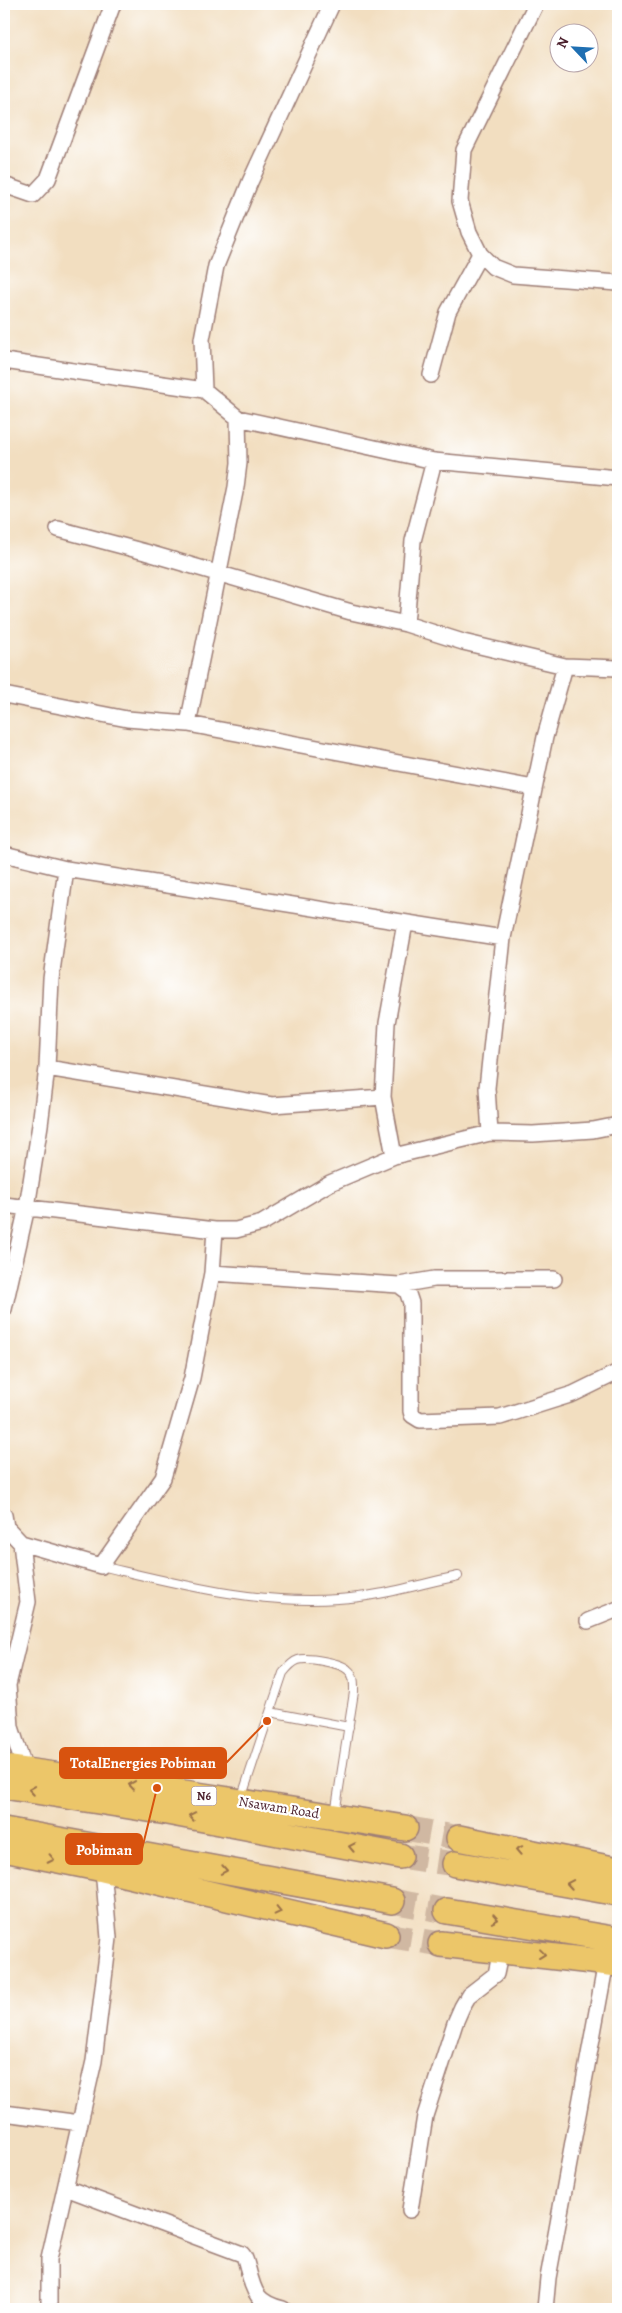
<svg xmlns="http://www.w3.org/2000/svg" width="622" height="2313" font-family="Alegreya,serif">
<rect width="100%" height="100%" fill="#fff"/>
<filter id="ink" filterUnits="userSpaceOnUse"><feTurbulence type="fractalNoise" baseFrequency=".02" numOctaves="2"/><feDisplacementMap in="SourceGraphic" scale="10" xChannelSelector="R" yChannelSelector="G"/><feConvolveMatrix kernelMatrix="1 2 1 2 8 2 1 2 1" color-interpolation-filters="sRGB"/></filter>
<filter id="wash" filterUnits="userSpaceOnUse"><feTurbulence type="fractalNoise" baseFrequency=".0096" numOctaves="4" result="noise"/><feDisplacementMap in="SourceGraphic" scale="20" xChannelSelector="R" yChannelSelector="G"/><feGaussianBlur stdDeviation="1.12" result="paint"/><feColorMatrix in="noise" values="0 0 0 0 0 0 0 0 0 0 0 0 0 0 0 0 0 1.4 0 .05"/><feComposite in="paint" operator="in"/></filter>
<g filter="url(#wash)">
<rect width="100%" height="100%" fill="#f2dec0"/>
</g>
<g filter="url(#ink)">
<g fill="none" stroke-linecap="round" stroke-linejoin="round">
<path stroke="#d0b8a2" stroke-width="25" stroke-dasharray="25 12" stroke-linecap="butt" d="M405,1828L459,1838
M400,1856L455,1864
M392,1901L447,1911
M386,1935L441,1944"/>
<g stroke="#9e7e76" stroke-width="10">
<path id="service" d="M101,1566C179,1584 257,1605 338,1599C379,1597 419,1584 458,1576
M270,1712L349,1727
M241,1799L283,1673C287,1668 292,1662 298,1660C307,1657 342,1663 348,1670C355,1675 354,1685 354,1692L335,1814"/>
</g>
<g stroke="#9e7e76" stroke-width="18">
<path id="minor" d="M536,4L464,150L460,201L469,232L480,254L493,267L513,275L618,283
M4,185L33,195L48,179L113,4
M4,361L204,390L238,418L434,461L618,478
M431,375L448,312L480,254
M204,390L202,339L216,266L250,182L332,4
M238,418L239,463L236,487L188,724L534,788
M58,529L145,552L351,612L406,624L463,642L565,666L618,668
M406,624L413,541L434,461
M4,695L127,719L188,724
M4,854L66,869L503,938
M47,1068L272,1105L383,1097
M490,1133L487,1088L503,938L545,737L565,666
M394,1156L383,1097L387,1023L405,923
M4,1205L215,1230H236L262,1223L330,1183L394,1156L490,1133L533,1134L593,1130L618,1125
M212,1273L399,1285L407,1291L411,1303V1411L412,1415L420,1420L500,1417L573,1394L618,1372
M399,1285L434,1279H554
M4,1309L27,1207L40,1125L47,1068L51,979L66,869
M4,1515L6,1527L21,1543L101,1566L163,1478L192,1378L212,1273L215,1230
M21,1543L28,1602L8,1685L11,1727L25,1770
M588,1621L618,1609
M4,2113L80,2123
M66,2188L242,2254C246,2258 246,2263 248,2269C254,2293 257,2303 283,2309
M410,2210L425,2116L455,2023L462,2007L469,1995L496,1974L501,1950
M49,2309V2259L94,2061L109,1938L103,1869
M545,2309L548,2278L606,1962"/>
</g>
<g stroke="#9e7e76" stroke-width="28">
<path id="trunk" d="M4,1768L191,1794L405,1828
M4,1786L167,1812L400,1856
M4,1830L392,1901
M459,1838L618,1870
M4,1849L103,1869L386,1935
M455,1864L618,1893
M447,1911L618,1940
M441,1944L618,1964"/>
</g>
<use href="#service" stroke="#fff" stroke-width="8"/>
<use href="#minor" stroke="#fff" stroke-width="15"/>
<use href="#trunk" stroke="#ecc669" stroke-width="25"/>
</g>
<defs><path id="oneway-chevron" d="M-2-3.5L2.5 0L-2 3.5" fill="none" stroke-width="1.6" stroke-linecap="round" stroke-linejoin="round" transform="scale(1.25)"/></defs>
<g stroke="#9b724a">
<use href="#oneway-chevron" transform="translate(132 1785) rotate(-172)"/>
<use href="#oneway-chevron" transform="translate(32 1790) rotate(-171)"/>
<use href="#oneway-chevron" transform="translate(192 1816) rotate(-169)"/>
<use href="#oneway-chevron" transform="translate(352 1847) rotate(-169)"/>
<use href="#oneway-chevron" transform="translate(519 1850) rotate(-169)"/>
<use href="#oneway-chevron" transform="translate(51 1859) rotate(12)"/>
<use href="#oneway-chevron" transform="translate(224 1870) rotate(10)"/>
<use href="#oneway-chevron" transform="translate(570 1884) rotate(-170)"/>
<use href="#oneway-chevron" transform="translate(278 1911) rotate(13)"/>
<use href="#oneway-chevron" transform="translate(495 1919) rotate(10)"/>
<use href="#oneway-chevron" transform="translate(542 1954) rotate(7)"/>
</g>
</g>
<g text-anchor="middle" stroke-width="4.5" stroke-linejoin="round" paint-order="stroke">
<rect fill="#fff" stroke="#80626b" stroke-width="1" x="191.5" y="1786.5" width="25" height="19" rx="4"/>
<g font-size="12" font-weight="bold" fill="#4a1f2b">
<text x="204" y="1800">N6</text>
</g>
<g font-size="14" fill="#4a1f2b" stroke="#fff">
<text transform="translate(279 1807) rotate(9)" y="5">Nsawam Road</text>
</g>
</g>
<path fill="none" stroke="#d8530f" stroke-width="2" d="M267 1721L226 1763M157 1788L142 1849"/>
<g fill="#d8530f" stroke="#fff" stroke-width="2">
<circle cx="267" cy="1721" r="5"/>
<circle cx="157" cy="1788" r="5"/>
</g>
<g fill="#d8530f" stroke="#d8530f" stroke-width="2">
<rect x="60" y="1748" width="166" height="30" rx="5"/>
<rect x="66" y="1834" width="76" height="30" rx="5"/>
</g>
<g font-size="15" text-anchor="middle" font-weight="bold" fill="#fff">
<text x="143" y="1768">TotalEnergies Pobiman</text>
<text x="104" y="1855">Pobiman</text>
</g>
<rect width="622" height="2313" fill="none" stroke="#fff" stroke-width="20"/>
<g transform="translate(574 48) rotate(295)"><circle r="24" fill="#ffffff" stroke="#b7a5aa"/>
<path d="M0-4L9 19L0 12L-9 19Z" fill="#1f6fb2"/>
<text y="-8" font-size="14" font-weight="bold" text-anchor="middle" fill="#4a1f2b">N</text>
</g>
</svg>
